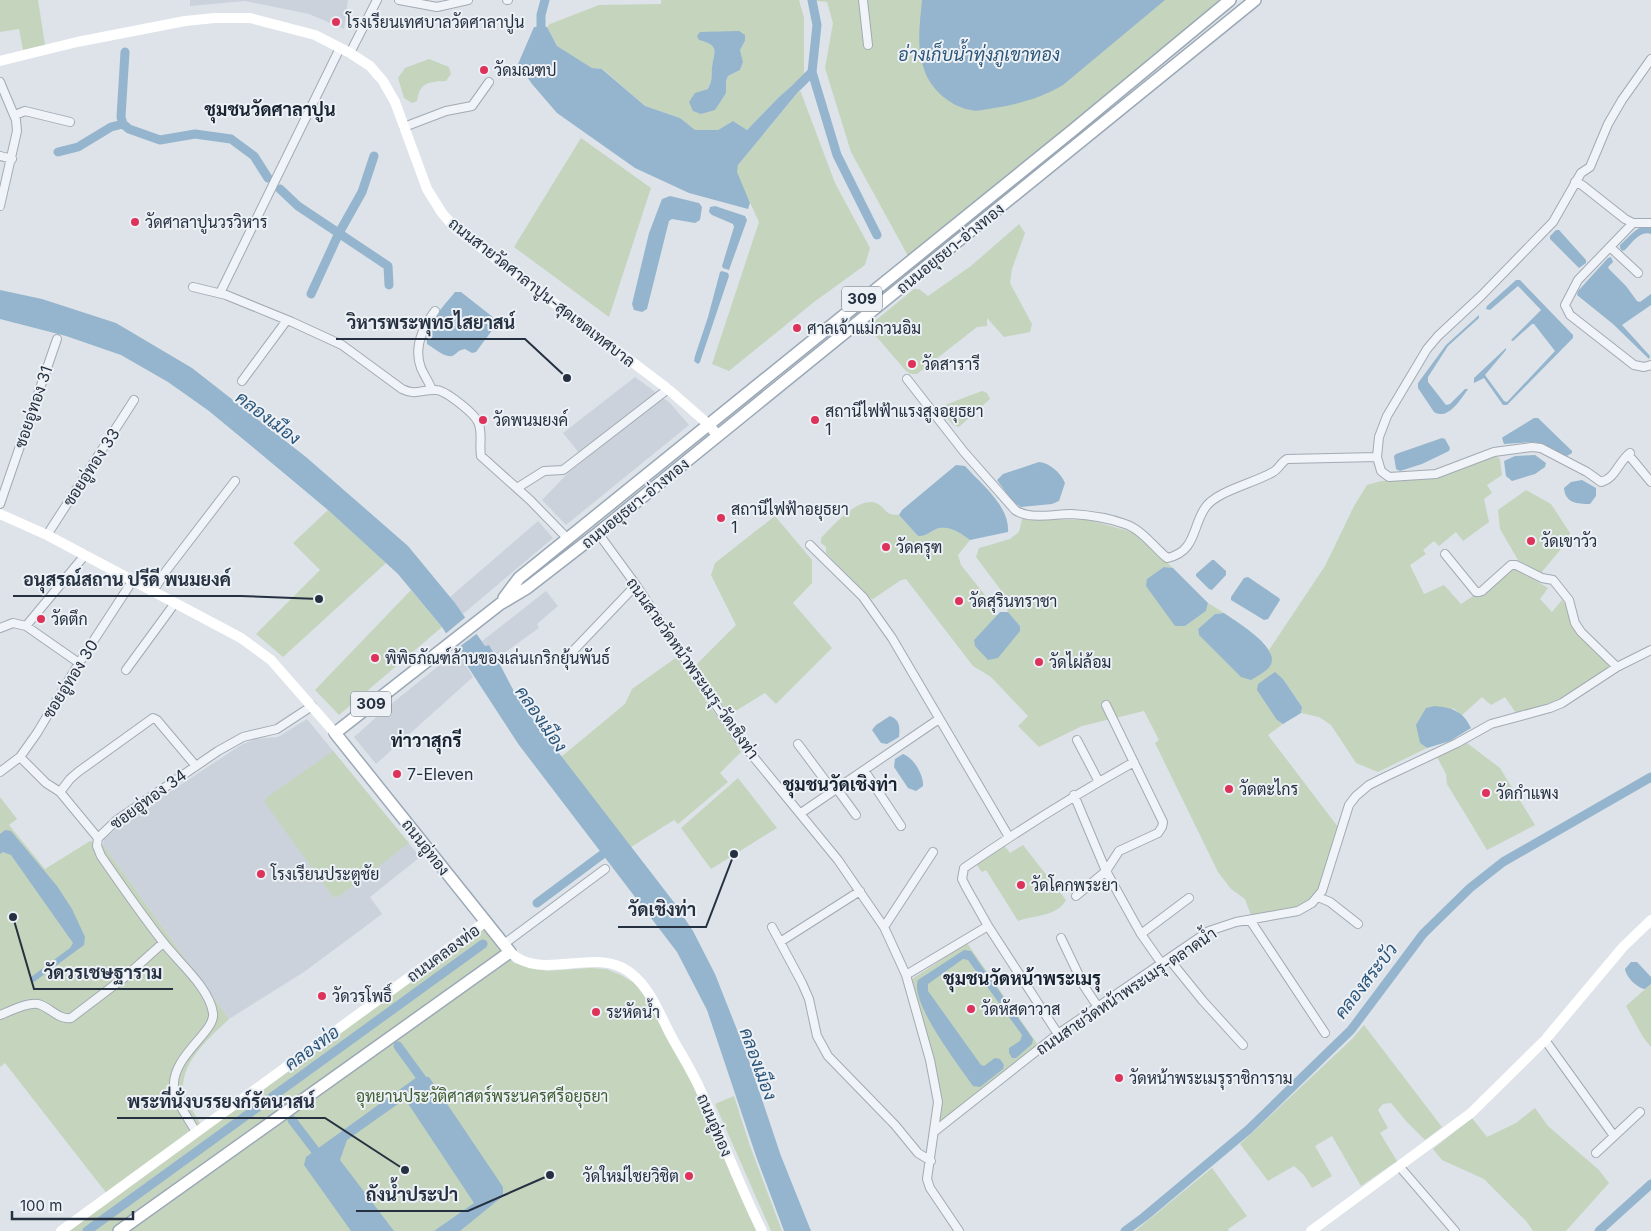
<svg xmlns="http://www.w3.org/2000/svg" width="1651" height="1231" font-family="Inter,Sarabun,sans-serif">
<rect width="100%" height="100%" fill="#dde3e9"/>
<path fill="#cbd2db" d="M190,0H348L344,29L309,14L245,1L190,6Z
M635,377L658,394L580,454L563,433Z
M663,398L670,403L689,425L566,525L542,500L568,473Z
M538,521L553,538L463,614L450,597Z
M546,591L558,606L537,624L539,628L497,658L489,645L485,646L482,641Z
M457,651L473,677L376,764L354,737L390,705Z
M307,719L420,857L370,897L382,914L304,972L229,1019L103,845L104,839L130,818L241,745L255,739L278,737Z"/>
<path fill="#c5d4bd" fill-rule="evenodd" d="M0,0H38L45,45L23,50L19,29L0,32Z
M661,0H799L804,18V75L779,97L747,130L733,121L718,130H694L680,118L645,106L603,69L592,68L557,46L547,27L550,24L599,5L661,4ZM745,35V41L740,50L743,62L740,70L728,76L726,81V93H696L708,89C713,78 711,79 712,69C713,53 722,46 699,40Z
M809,0H1223L908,256L851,152L825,68L833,23L827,2Z
M429,59L449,67L451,74L446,81C428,82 420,82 417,101L412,103L404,98L398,78L405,68Z
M800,90L835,183L870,248L865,265L814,302L729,371L712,364L759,222L736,172L738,165Z
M581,138L651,188L609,317L514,247Z
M1019,224L1025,233L1012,269L1010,283L1032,324L1030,332L1004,337L987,318V326L977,327L917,374H911L906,371L869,328L870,325L914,289H919L928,296L971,266Z
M982,391L987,393L990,399L959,427L953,425L941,410L945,405Z
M1490,455H1494L1500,459L1502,475L1487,485L1492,493L1484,499L1489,522L1463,541L1456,532L1439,546L1434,541L1423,550L1426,554L1410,565L1424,594L1444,585L1461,604L1473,596L1483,595L1510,570L1516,569L1548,588L1540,599L1552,612L1562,600C1574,613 1566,616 1572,626C1580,640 1600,657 1612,667L1560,700L1516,713L1505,697L1491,705L1482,697L1462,715L1453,708L1420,743L1427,748L1378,772L1356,763L1331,725L1319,717L1301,713L1302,707L1283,679L1277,720L1283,724L1268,735L1338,827L1318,892C1301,911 1275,911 1251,915L1245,899L1231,889L1218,872L1155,743L1159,740L1144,711L1082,726L1039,747L1018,726L1028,716L991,677L973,666L906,579L901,580L873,599L869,598L826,553V547L821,543V538C832,527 858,496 876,503C887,508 883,515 899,515L918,536C927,537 932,529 940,528C951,526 962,534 970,540L958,555L961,565L988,599L997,616L974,640L1020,626L1008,612L1003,593L976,557L979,548L1010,539L1019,532L1022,519L1089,520L1132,532L1173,568L1164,567L1175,626H1185L1206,611L1208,603L1224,613L1215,614L1198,629L1199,635L1272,662L1269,650L1325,566L1354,506L1367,485L1381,481L1441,477Z
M1526,490L1551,504L1570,533L1566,543L1541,573L1518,560L1500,529L1498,510Z
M328,510L386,563L283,657L256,634L320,570L293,543Z
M775,516L812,560V583L793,603L832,648L776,704L765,693L729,715L696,665L736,625L711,575L715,563Z
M411,590L442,627L339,715L315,690Z
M677,657L741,752L720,773L728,782L678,824L674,820L631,847L561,757L625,704L632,689Z
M1467,743L1500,768L1535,825L1487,850L1447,784L1446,774L1437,757Z
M333,751L409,843L338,897H333L265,803L266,798Z
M738,778L777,828L711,869L681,828Z
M0,797L17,819L9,825L45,869L90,841L103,845L229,1019C210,1037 182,1061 183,1089C183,1096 200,1123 204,1130L483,929L514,963L547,971L590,968L606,969L621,975L634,983L646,998L696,1089L758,1231H68L111,1199L5,1063L0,1067Z
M1004,845L1010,853L1023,845L1066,900C1057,917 1033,915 1018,921L986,870L982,872L976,864Z
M967,943L1038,1045L940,1124L941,1092L912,979Z
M1651,984V1047L1643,1037L1626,1006Z
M1364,1025L1442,1127L1425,1140L1407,1122L1391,1103L1383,1104L1378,1110L1388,1128L1380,1133L1397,1161L1361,1186L1332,1136L1315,1146L1332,1176L1312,1188L1304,1175L1294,1166L1268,1181L1240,1144L1352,1039Z
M734,1096L750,1146L782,1231H771L715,1104Z
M1535,1108L1548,1126L1599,1170L1609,1183L1566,1231H1533L1526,1221L1484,1179L1442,1160L1433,1149L1472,1118L1487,1137L1516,1123Z
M1212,1168L1247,1216L1228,1229L1229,1231H1135Z"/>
<path fill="#94b5cd" d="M922,0H1165L1063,85C1041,98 1019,104 994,108C987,109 978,112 971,110C951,107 930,89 924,69C916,47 920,23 922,0Z
M534,27H547L557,46L592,68L602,69L645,106L680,118L695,130H718L733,121L747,130L779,97L804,75L808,80L738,165L737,172L750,203L748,209L689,193L635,168L557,113L532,84L518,64Z
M739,31L745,35V41L740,50L743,62L740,70L728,76L726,81V93L715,110L701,114L693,111L689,102L695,93L708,89C713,78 711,79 712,68C713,53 722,46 699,40L697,36L700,32Z
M670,196L699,203L702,207L700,220L695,223L672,219L669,221L647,309L642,312L634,310L632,304L649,233L662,199Z
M715,206L745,216L747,220L729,270L723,268L722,266L734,227L733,224L712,215L709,212L710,207Z
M1647,225L1651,226V234C1640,230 1632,243 1625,250L1622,251L1620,248V245C1629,237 1635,228 1647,225Z
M1556,230H1559L1586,260V263L1579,268L1550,239V236Z
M1611,257L1613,262L1608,267L1609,269L1626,286L1637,301L1640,302L1651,294V305L1622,325L1650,356L1649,359L1613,324L1577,295L1578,291L1608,258Z
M722,271L728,273L729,276L700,362L698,364L694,361L695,356L708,317L720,272Z
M1516,280H1520L1573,335V338L1507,405H1503L1484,378L1474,383V378L1506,348V350L1485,375L1504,401L1507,402L1555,351L1534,324H1532L1513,341L1511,340L1541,310L1518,286L1490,310L1486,309L1487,306Z
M0,290L42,299L116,323L192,368L306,457L408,546L455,603L485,646L489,645C502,666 511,689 525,709L673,901L693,931L715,974L747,1055L781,1156L811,1231H784L756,1156L707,1010L677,952L519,745L442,627L398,574L328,510L255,449L209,411L168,382L121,355L66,336L0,319Z
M455,292H461L494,318L496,325L476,352L472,353L465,349C459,350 458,352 454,355C447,360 434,348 427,344C425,324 443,307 455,292Z
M1479,315V318L1448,346L1428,377V382L1446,405L1450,404L1465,389H1468C1461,399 1448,421 1434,412L1418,388V383L1446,345Z
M1534,418H1538L1572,451V453L1565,457L1543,444L1533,442L1504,444L1502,438L1503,437Z
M1442,438L1445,439L1450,448L1449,451L1422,464L1400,471L1396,469L1394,456L1396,454Z
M1535,455L1546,463L1545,467L1535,474L1512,481L1506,476L1504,461L1515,456Z
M1039,462C1050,463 1061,473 1065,483L1059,501L1052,504L1021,507L1013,502L997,480L1003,474Z
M956,465L965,466C981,484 1010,506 1008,532L970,540C962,534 951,526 940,528C932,529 927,537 918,536L899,515L902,510Z
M1582,480L1596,488V496L1590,504C1577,504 1565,503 1564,488L1571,482Z
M1212,560H1214L1226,571V575L1212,590L1209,589L1196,576V574Z
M1164,567L1173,568L1208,603L1206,611L1185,626H1175L1146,586L1147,579Z
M1248,577L1279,598L1280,600L1268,619L1264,620L1231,600V597L1244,578Z
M1000,612H1008L1020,626V631L998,658L988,660L975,646L974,640Z
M1224,613C1235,621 1282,648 1270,666C1266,672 1257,676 1251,680L1241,677L1199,635L1198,629L1215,614Z
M1275,672L1283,679L1302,707L1301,713L1283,724L1277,720L1257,690L1258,684Z
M1435,706C1453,708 1463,711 1471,728L1450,741L1427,748L1420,743L1416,725L1426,708Z
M890,716C900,720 900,727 899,737L887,744L881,743L872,730L876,725Z
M903,754C913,757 924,775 923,786L916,791L908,788L894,767L895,759Z
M5,830L11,831L57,886L72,909L85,937L84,945L34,982L30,981L31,977L70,948L73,943L11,855L3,852L0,854V834Z
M964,950L971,951L1033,1039L1032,1044L1016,1058H1012L1009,1053V1048L1020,1041L1022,1035L968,960L963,959L928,984V991L981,1065L984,1066L995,1058L1000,1059L1004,1065L1003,1069L980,1087L973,1086C960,1067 909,1002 918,980Z
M1631,962H1637L1651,977V984L1645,989C1637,988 1626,977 1625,969Z
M417,1077H429L503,1187V1196L460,1231H434L474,1203L405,1099L347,1140L340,1160L394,1231H351L304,1165L306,1157Z"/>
<path fill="#dde3e9" d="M467,616L479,632L454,651L444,635Z"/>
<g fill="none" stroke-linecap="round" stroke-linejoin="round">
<path stroke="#94b5cd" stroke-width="9" d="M812,0L817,25L812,72L837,155L877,235
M541,39V15L545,0
M125,52L121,117L123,124L129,129L160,140L195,134L231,139L254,156L268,178
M798,86L812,72
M58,152L78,147L111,127L123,124
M280,189L298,206L388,266L389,285
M311,294L339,233L362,192L374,156
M537,903L611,848
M398,1046L425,1083
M292,1120L321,1158
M87,1231L483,944
M1125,1231L1144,1217L1248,1130L1351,1030L1423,934L1470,888L1503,862L1651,777
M1599,1231L1651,1184"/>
<g stroke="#a2aab3" stroke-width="10">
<path id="street" d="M399,0L437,7L468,0
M507,0H508
M863,0L868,45
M350,53L377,0
M0,82L16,120L17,131L0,206
M15,115L25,111L70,122
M404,127L446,111L472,106L489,82
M0,156L12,159
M1575,182L1582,185L1625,219L1633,223H1651
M1633,223L1578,280L1565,305L1570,315L1634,365L1644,367L1651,365
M1610,247L1638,273
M193,287L226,295L292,322L342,345L402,389C416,396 422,389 436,390C445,390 474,413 478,422C483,432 479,445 481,456L530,500L568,539
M220,293L340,48
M907,379L964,452L1015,510C1030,520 1053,514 1071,514C1088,515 1109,518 1125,524C1141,529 1154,547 1167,558C1196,552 1192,527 1205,508C1216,491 1255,483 1273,472C1279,469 1281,462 1287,459L1377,457L1379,437L1387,416L1427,349L1438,336L1481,296L1553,222L1581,173L1590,167L1608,124L1622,100L1651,59
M242,381L287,320
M432,390C429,382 424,375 421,368C413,347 423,327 435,311
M1377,457L1381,471L1389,477L1436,474L1494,452L1532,447L1541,448L1587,472L1601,482C1615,479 1619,461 1630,453
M1632,459L1651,482
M517,488L544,471L563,470L567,467L668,389
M0,504L57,339
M598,533L636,585L738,738L838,860L884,927L906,975L930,1060L938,1102L927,1179L930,1188L959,1231
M47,535L134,400
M810,545L863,597L892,638L1009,837
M1445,554L1476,592H1479L1482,591L1511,565H1516L1542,578L1553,580L1569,600L1575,623L1581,632L1617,667
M153,591L166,571L235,481
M26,626L79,663
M0,628L13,623L26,626L85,555
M573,651L636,585
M126,670L175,603
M1077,740L1099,782
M798,744L833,791
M20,757L46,783L60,792L98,838
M864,770L901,826
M0,772L20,757L37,733L79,663L133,580
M837,789L856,815
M60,792L70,779L78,772L153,718L157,720L195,765
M1074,795L1106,871L1141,934L1162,964
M801,813L939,719
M1076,896L1106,871L1119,851L1158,833L1162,827L1163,822L1106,705
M1318,897L1330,902L1358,924
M1250,920L1325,1033
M772,927L802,983L809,999L817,1036L828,1056L895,1125L918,1153L931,1161
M884,927L933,852
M1141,934L1189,898
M1061,938L1084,986L1098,1007
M780,942L860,891
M504,944L605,869
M1169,959L1203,1001L1243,1045
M906,975L988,926
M0,1015C11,1011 27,1002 38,1004C50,1007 58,1020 71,1018L125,977L163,943
M1058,1034L988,926L966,887L962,879L964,868C1019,830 1075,795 1134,762
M1545,1040L1614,1136
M935,1131L1058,1034L1209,931L1236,922L1298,911L1312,903L1322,891L1349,805L1356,796L1369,785L1385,777L1457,743L1491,724L1550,708L1562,703L1617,667L1651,650
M196,1132C189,1119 176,1103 174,1088C171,1056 216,1032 213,1013C209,987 178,962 163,942C141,914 121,885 101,856L97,846L98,838L117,820L218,751L243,737L277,729L312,706
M1596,1153L1640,1112
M1399,1166L1455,1231"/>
</g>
<g stroke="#9ba8b6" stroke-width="14">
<path id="primary" d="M504,598L519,578L1073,130L1230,0
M119,1231L510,952L335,733L500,604L527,588L598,533L1255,0"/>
</g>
<use href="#street" stroke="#f0f3f7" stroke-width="8"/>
<path stroke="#fff" stroke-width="10" d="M0,61L77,42L185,21L215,18H250L315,35L350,53L370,66L383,81L395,102L427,189L442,213L455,228L668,389L708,424L718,436
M0,514L47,535L241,638L271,660L335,733
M510,952C539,981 588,950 623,968C647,981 658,1010 669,1032C679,1051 691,1069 700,1089C721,1136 739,1185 762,1231
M61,1231L485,922
M1311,1231L1471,1113L1545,1040L1623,947L1651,920"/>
<use href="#primary" stroke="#fff" stroke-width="11"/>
</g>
<g fill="#dd335b" stroke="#edf1f6" stroke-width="2">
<circle cx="336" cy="22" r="5"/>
<circle cx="484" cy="70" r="5"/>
<circle cx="135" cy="222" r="5"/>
<circle cx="797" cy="328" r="5"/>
<circle cx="912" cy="364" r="5"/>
<circle cx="483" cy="420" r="5"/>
<circle cx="815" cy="420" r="5"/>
<circle cx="721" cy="518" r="5"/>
<circle cx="1531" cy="541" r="5"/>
<circle cx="886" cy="547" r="5"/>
<circle cx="959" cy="601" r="5"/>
<circle cx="41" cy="619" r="5"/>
<circle cx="375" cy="658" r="5"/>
<circle cx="1039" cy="662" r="5"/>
<circle cx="397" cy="774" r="5"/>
<circle cx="1229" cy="789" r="5"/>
<circle cx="1486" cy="793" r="5"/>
<circle cx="261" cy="874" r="5"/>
<circle cx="1021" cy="885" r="5"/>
<circle cx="322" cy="996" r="5"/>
<circle cx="971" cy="1009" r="5"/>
<circle cx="596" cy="1012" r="5"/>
<circle cx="1119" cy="1078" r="5"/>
<circle cx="689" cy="1176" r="5"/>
</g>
<g text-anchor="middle" stroke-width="4" stroke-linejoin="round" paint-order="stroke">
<g fill="#edf1f6" stroke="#616b77" stroke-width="1">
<rect x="842" y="286.5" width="40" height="25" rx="4"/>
<rect x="351" y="691.5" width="40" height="25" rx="4"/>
</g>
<g font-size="15" font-weight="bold" fill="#253141">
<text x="862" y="304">309</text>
<text x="371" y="709">309</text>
</g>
<g font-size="16" fill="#253141" stroke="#edf1f6" text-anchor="start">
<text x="346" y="28">โรงเรียนเทศบาลวัดศาลาปูน</text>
<text x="494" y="76">วัดมณฑป</text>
<text x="145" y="228">วัดศาลาปูนวรวิหาร</text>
<text x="807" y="334">ศาลเจ้าแม่กวนอิม</text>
<text x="922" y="370">วัดสารารี</text>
<text x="825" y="417">สถานีไฟฟ้าแรงสูงอยุธยา<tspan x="825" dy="18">1</tspan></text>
<text x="493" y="426">วัดพนมยงค์</text>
<text x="731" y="515">สถานีไฟฟ้าอยุธยา<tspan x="731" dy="18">1</tspan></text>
<text x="1541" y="547">วัดเขาวัว</text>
<text x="896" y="553">วัดครุฑ</text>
<text x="969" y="607">วัดสุรินทราชา</text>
<text x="51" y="625">วัดตึก</text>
<text x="385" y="664">พิพิธภัณฑ์ล้านของเล่นเกริกยุ้นพันธ์</text>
<text x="1049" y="668">วัดไผ่ล้อม</text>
<text x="407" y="780">7-Eleven</text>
<text x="1239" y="795">วัดตะไกร</text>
<text x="1496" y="799">วัดกำแพง</text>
<text x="271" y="880">โรงเรียนประตูชัย</text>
<text x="1031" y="891">วัดโคกพระยา</text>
<text x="332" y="1002">วัดวรโพธิ์</text>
<text x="981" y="1015">วัดหัสดาวาส</text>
<text x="606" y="1018">ระหัดน้ำ</text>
<text x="1129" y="1084">วัดหน้าพระเมรุราชิการาม</text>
<text x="679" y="1182" text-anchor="end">วัดใหม่ไชยวิชิต</text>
</g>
<g font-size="16" fill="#253141" stroke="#edf1f6">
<text transform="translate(950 248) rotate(-39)" y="6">ถนนอยุธยา-อ่างทอง</text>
<text transform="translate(542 292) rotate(38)" y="6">ถนนสายวัดศาลาปูน-สุดเขตเทศบาล</text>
<text transform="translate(33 407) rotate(-71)" y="6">ซอยอู่ทอง 31</text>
<text transform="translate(91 467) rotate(-57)" y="6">ซอยอู่ทอง 33</text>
<text transform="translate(635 503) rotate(-39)" y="6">ถนนอยุธยา-อ่างทอง</text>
<text transform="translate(693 668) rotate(55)" y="6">ถนนสายวัดหน้าพระเมรุ-วัดเชิงท่า</text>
<text transform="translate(70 679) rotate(-58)" y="6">ซอยอู่ทอง 30</text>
<text transform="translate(148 799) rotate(-36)" y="6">ซอยอู่ทอง 34</text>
<text transform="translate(426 847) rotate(52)" y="6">ถนนอู่ทอง</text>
<text transform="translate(443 953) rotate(-36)" y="6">ถนนคลองท่อ</text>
<text transform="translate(1126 991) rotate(-34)" y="6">ถนนสายวัดหน้าพระเมรุ-ตลาดน้ำ</text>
<text transform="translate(715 1125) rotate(67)" y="6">ถนนอู่ทอง</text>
</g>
<g font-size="16" fill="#3d5e30" stroke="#edf1f6">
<text x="482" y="1102">อุทยานประวัติศาสตร์พระนครศรีอยุธยา</text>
</g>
<g font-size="18" font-style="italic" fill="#2a5579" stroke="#edf1f6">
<text x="979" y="61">อ่างเก็บน้ำทุ่งภูเขาทอง</text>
<text transform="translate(268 418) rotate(37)" y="6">คลองเมือง</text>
<text transform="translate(541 719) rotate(55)" y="6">คลองเมือง</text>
<text transform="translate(1366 981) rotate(-52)" y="6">คลองสระบัว</text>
<text transform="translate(312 1048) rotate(-36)" y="6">คลองท่อ</text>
<text transform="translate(758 1064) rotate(70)" y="6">คลองเมือง</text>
</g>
<g font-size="18" font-weight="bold" fill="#172231" stroke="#edf1f6">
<text x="270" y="116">ชุมชนวัดศาลาปูน</text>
<text x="426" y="747">ท่าวาสุกรี</text>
<text x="840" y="791">ชุมชนวัดเชิงท่า</text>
<text x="1022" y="985">ชุมชนวัดหน้าพระเมรุ</text>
</g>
</g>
<path fill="none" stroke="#253141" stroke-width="2" d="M567 378L525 339H336M319 599L241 596H13M734 854L706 927H618M13 917L34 989H173M405 1170L325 1118H117M550 1175L468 1211H356"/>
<g fill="#253141" stroke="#edf1f6" stroke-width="2">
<circle cx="567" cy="378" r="5"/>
<circle cx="319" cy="599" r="5"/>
<circle cx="734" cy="854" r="5"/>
<circle cx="13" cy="917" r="5"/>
<circle cx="405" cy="1170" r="5"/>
<circle cx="550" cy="1175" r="5"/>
</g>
<g font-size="18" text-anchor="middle" font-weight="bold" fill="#253141" stroke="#edf1f6" stroke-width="4" stroke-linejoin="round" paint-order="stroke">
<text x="431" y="329">วิหารพระพุทธไสยาสน์</text>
<text x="127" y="586">อนุสรณ์สถาน ปรีดี พนมยงค์</text>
<text x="662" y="916">วัดเชิงท่า</text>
<text x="103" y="979">วัดวรเชษฐาราม</text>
<text x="221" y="1108">พระที่นั่งบรรยงก์รัตนาสน์</text>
<text x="412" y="1201">ถังน้ำประปา</text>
</g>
<path d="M12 1211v8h121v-8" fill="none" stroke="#253141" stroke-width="2.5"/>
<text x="20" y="1211" font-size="15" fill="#253141" stroke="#edf1f6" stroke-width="4" paint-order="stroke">100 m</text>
</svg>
